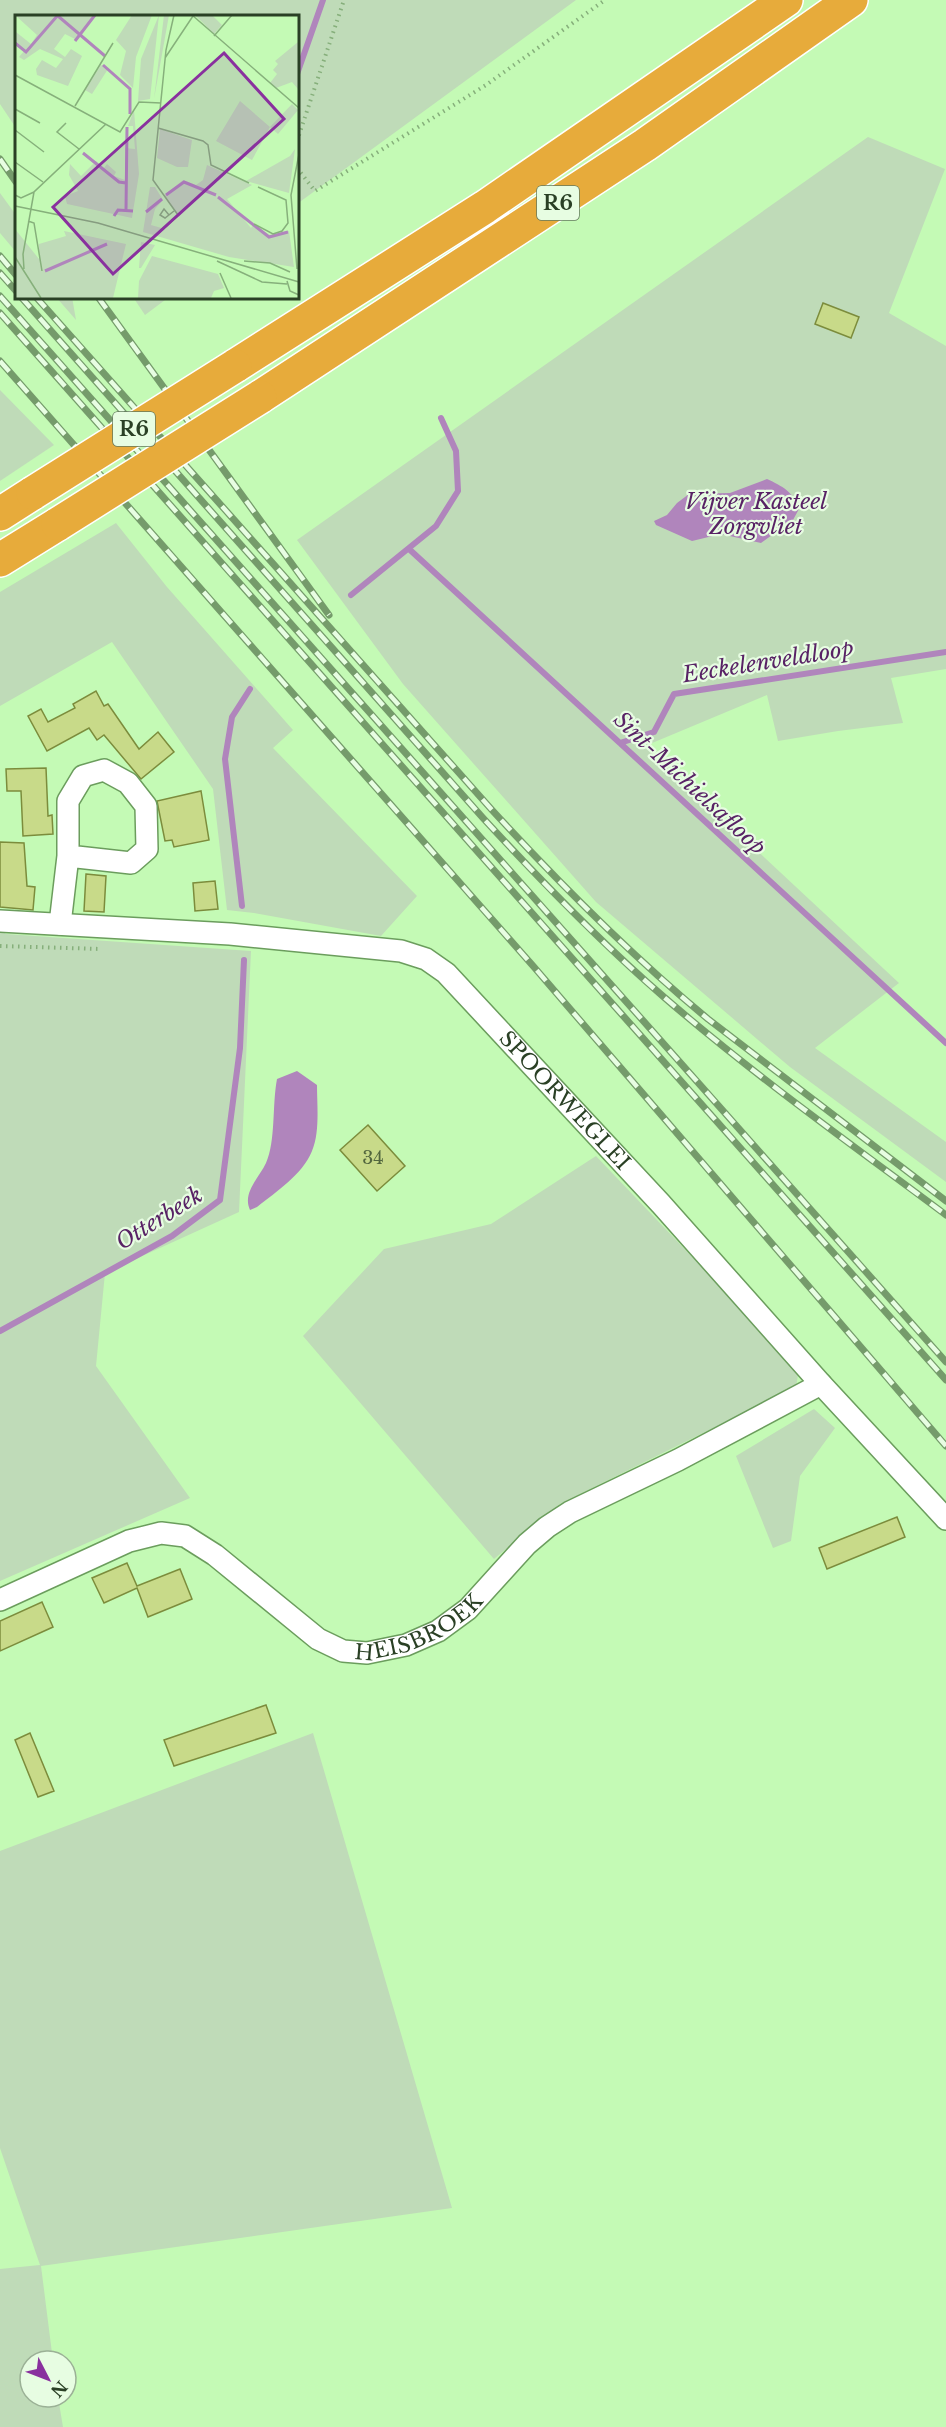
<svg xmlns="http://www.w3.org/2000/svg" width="946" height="2427" font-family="'Libre Baskerville',serif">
<rect width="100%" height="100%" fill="#c4fab5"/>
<path fill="#bfdbb8" d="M0,0H576L297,204V16H16V128L0,104Z
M868,137L945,169L889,313L946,346V669L891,678L903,723L838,731L778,741L767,695L645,746L899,983L815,1048L946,1142V1182L790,1067L596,902L403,684L297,540Z
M0,193L16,215V252L0,233Z
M56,297H72L76,320Z
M133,297H169L145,315Z
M0,390L54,445L0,481Z
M116,523L167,587L293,730L273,748L417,896L381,936L254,913L227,910L213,789L112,642L0,706V592Z
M0,930L6,934L251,951L239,1212L105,1273L96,1366L190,1498L0,1581Z
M596,1156L799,1369L796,1387L560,1504L494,1559L303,1336L384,1249L491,1224Z
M814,1409L835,1428L800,1476L791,1541L773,1548L736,1456Z
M313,1733L452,2208L41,2266L53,2361H30V2397H58L63,2427H0V2269L40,2265L0,2148V1851Z"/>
<path fill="#b085bc" d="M767,479C782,486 794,492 799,509L793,520L761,543L721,534L692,541L656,525L654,521L667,515L677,503L689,494L730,493Z
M297,1071L317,1085C317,1106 320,1132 312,1151C302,1175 277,1191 257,1207L250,1210C242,1193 259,1178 266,1163C276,1141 272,1105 277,1079Z"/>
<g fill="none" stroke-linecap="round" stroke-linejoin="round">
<path stroke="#b085bc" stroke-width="6" d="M297,74L323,0
M409,549L946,1043
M351,595L436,526L458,491L456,451L441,418
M620,743L654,732L674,694L946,652
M242,906L225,759L232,717L250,689
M0,1331L172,1236L220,1200L240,1048L244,960"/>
</g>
<path fill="#c8da89" stroke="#7c8c3c" stroke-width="1.5" d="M823,303L859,317L851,338L815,324Z
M96,691L104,706L108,704L139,749L158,732L174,752L141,779L104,735L97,740L89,728L47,751L28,716L41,709L48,722L75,708L73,704Z
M46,768L48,816L52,815L53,834L23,836L21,791H7L6,769Z
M201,791L209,840L174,847L172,840L165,841L157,801Z
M0,842L24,843L27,886L35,887L33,910L0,907Z
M86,874L106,876L104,912L84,911Z
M215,881L218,909L195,911L193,883Z
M368,1125L405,1166L377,1191L340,1150Z
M897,1517L905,1537L827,1569L819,1548Z
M127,1563L137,1586L180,1569L192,1599L148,1617L137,1588L104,1603L92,1578Z
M42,1602L53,1627L0,1651V1621Z
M266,1705L276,1733L174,1766L164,1740Z
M30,1733L54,1791L38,1797L15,1740Z"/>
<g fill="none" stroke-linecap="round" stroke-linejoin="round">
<g stroke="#6b9d5d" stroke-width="24">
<g id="street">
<path id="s1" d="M0,921L230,934L401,951L426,959L446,973L661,1204L821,1384L946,1519"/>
<path d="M60,924L68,856V801L83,776L104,770L128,783L146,806L147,849L131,863L68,856"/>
<path id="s2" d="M0,1600L129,1541L161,1533L185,1536L215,1555L318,1639L343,1651L367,1653L406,1645L438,1631L468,1609L527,1544L547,1527L570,1512L678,1460L821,1384"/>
</g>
</g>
<g stroke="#fff" stroke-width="36">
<path id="highway" d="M235,366L485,207L786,0
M260,397L645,145L851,0
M0,514L33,493
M0,560L58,524"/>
</g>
<path stroke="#86af7b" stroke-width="4" stroke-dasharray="1.5 4.5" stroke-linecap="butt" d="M297,141L344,0
M297,168L315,191L486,85L605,0
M0,946L101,949"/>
<use href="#street" stroke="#fff" stroke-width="21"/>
<use href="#highway" stroke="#e7ab3b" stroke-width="33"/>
<g stroke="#759b6b" stroke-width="7">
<path id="rail" d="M0,159L16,182
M0,256L16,275
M0,273L16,291
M0,296L946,1362
M21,297L483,818C541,881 600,942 665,998C754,1075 851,1144 946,1215
M36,297L492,810C560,884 631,955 708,1019L946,1201
M98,297L329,615
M0,313L946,1380
M0,361L534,967L946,1446"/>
</g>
<use href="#rail" stroke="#e7fde2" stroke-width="4.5" stroke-dasharray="14" stroke-linecap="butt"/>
<g stroke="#fff" stroke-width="36" stroke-linecap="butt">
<path id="highway-bridge" d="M33,493L235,366
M58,524L260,397"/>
</g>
<use href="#highway-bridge" stroke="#e7ab3b" stroke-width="33"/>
</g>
<g text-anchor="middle" stroke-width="4.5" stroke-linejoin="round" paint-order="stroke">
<g font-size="18" fill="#52663e">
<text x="373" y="1164">34</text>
</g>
<g fill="#e7fde2" stroke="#63795e" stroke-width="1.5">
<rect x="537" y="186" width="42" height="34" rx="4.5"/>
<rect x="113" y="412" width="42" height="34" rx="4.5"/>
</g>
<g font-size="20" font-weight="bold" fill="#2a4025">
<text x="558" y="210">R6</text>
<text x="134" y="436">R6</text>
</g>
<g font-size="21" fill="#2a4025" stroke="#e7fde2">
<text dy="7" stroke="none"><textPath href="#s1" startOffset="627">SPOORWEGLEI</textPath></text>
<text dy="7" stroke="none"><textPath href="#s2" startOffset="477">HEISBROEK</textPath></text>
</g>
<g font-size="22" font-style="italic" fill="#582265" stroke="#e7fde2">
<text x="756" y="509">Vijver Kasteel<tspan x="756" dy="25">Zorgvliet</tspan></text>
<text transform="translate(768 661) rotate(-9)" y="8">Eeckelenveldloop</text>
<text transform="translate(690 783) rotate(43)" y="8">Sint-Michielsafloop</text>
<text transform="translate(159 1218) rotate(-32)" y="8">Otterbeek</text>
</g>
</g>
<g transform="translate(15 15)">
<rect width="284" height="284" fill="#c4fab5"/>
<path d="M0,0H80L62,25L50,19L39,34L50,42L56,34L67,41L53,71L22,60L21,54L27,45L41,53L48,44L25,34L9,45L4,42L10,35L0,27L1,17L16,29L22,20ZM117,0H137L121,42L118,73L105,60L111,36L101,25ZM144,0L135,84L123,86L126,44ZM149,0H154L139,84ZM180,0H197L207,10L199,19ZM283,27V74L277,67L261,73L255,68L262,59L258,55L263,49L260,46ZM86,50L93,54L77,79L70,75ZM225,86L255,112L277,89L283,95L263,119L255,112L237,145L201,126ZM119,95L124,159L117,203L52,189L50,181L63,176L54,160L55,149L66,161L81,146L89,153L92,149L101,157L99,161L110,165V133L120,134L118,111H113ZM145,114L177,125L173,152H162L142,143ZM280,134L274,178L231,166L275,141ZM192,150L237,170L212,184L236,213L238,210L255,220L274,216L279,252L214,242L128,217L135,172H140L148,185L140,194L136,210L150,214L164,202L149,181L168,165L181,170L188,165ZM0,214L24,244V229L51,221L49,216L111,229L98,283H0ZM126,227L140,230L126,253H124ZM137,241L203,259L209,273L199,276L196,283H123L124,266Z" fill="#bfdbb8"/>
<path fill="none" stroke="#b085bc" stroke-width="3" d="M43,1L90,41M60,26L80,0M0,28L11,37L43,0M88,50L115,74V99M68,138L104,167L111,168M151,180L169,167L201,180M203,182L254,222L273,217M111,195L112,112M131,197L147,184M99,201L103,195L118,196M30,256L92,229"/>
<path fill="none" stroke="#86b07b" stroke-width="1.5" d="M159,0L151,35L138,165L163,200M177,0L284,93M199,21L217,0M150,43L178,1M0,60L105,117L124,87L146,88M60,91L98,28M0,94L25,108M51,108L42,117L64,134M143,113L188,126L193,130L196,150L234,168M0,115L29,137M0,147L28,167M0,180L6,183L19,177M0,191L83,208L284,267M154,200L149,194L145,200L150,203L159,196M13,206L19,208L27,256M239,209L258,219L267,216L273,208L271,185L243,172M0,242L26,283M202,246L247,267L272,269M229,246L255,248L275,257M9,254L8,239L19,177L91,109M282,254L276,180L284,139M205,258L216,283M272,266L275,276L284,280"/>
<path fill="#89319e" fill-opacity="0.15" stroke="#89319e" stroke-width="3" d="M209,38L269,104L98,259L38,192Z"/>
<rect width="284" height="284" fill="none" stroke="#2a4025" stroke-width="3"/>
</g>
<g transform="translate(48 2379) rotate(132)"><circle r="28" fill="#e7fde2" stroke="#9bb196" stroke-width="1.5"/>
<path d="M0-4.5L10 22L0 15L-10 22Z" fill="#89319e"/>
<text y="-9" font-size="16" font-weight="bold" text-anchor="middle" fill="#2a4025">N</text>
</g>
</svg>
